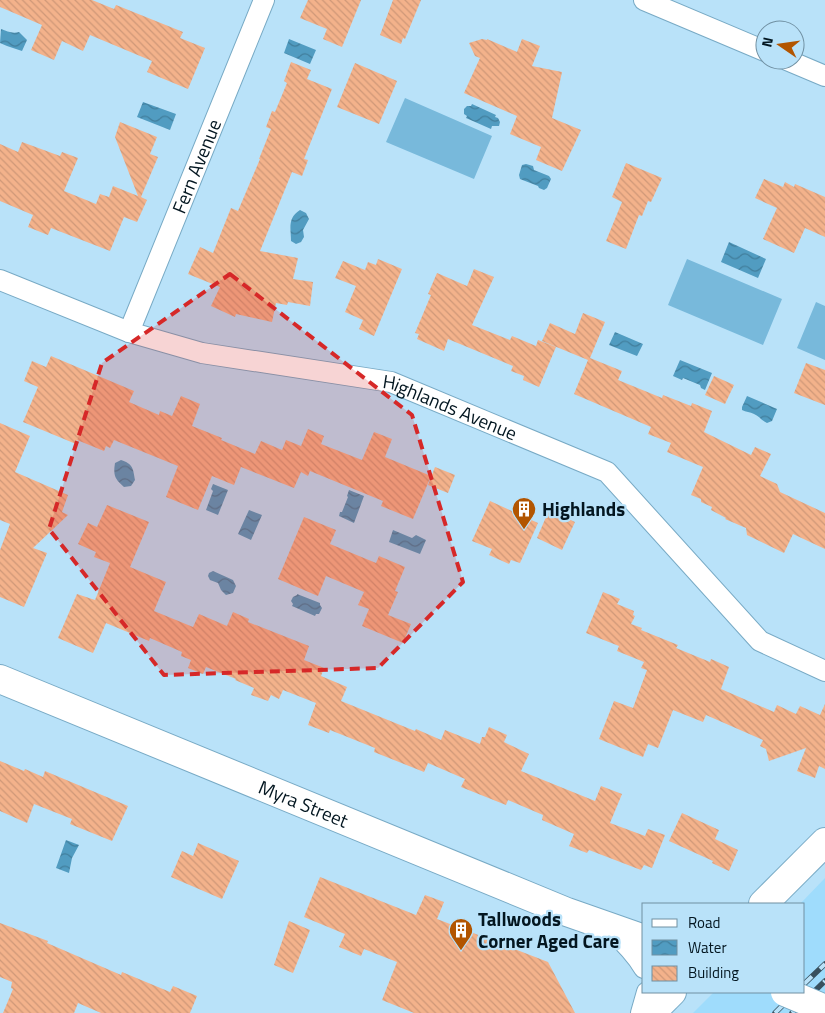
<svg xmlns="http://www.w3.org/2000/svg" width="825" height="1013" font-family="'Titillium Web',sans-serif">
<defs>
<pattern id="water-waves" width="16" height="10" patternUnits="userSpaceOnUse" patternTransform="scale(1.25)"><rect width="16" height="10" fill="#519cc1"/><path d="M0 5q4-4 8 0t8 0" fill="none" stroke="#417e9c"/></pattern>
<pattern id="building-back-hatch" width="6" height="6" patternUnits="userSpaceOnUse" patternTransform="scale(1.25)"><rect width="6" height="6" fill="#f3b28b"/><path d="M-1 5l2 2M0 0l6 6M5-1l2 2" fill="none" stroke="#cf9878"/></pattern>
</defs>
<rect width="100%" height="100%" fill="#b9e2f9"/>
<path fill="#9fdcfc" d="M825,878V1013H693L714,992H804V904H800Z"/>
<path fill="#78b9db" d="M405,98L492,136L474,179L386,142Z
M687,259L782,299L763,345L668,305Z
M816,302L825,306V360L797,348Z"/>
<path fill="url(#water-waves)" d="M1,29C7,31 12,34 19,32L27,40L22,51L7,46L0,43Z
M289,39L316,50L310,64L284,53Z
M143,102L176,114L170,130L137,117Z
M472,104L496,115L495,117L498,118L500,122L499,126H492L491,129L466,118L467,116L464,114V109L467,106H471Z
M526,164L533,166L534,170L549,176L551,179L547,188L544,190L539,188L538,186L520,179L519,175L522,165Z
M300,210L306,213L309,219L303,230L304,237L301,242L296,244L291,241C291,229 287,218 300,210Z
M729,242L766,259L758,278L721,262Z
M615,332L643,344L637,356L609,345Z
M680,360L712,373L705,390L701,388L700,385L683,378L682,380L673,376Z
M747,396L777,409L772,421L767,423C762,421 759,416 754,414C750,412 746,412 742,410V407Z
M121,460C133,464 133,468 135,480L131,486L124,487C115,479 113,476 115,463Z
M213,484L228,490L218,515L206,510L213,491L211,489Z
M349,490L364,496L354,523L339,516L340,512H342L348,497L347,496Z
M249,510L262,515L251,540L238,534Z
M393,530L412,538L416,535L426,540L420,554L389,542Z
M213,571L233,580L236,586L233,593L226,595L221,590L218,583L210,580L208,576L209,573Z
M297,594L320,603V605L322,608L319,614H316L315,616L292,606L293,604L291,601L293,597L297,595Z
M66,840L79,845L72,858L69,873L56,868Z"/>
<path fill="url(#building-back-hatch)" d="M0,0H92L114,9L116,5L183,32L180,38L205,48L188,89L147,72L152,61L90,35L83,51L62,41L54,60L31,50L42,25L0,7Z
M308,0H361L342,47L323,39L327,29L300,18Z
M393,0H421L405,39L403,38L401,44L380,35Z
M482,39L487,40V39L517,52L522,39L540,46L532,66L562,72L552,118L581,130L562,171L536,160L541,147L510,134L517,116L464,93L480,58L475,56L469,43Z
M291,62L311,70L307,79L332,89L304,159L308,160L302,176L292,172L260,251L298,258L293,279L313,282L310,306L288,302L287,305L276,303L272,322L236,314L235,317L211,306L220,287L188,274L200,247L213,253L231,208L238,211L260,159H259L271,129L266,127L272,111L275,112L287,83L284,81Z
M355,63L397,81L379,124L337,107Z
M120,122L157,137L150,154L158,157L141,197L147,200L137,222L124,217L110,251L51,228L48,235L28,227L33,215L0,201V144L18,152L22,142L60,156L62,152L78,158L64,191L96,204L100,194L109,197L113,186L138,196L115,137Z
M626,163L662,178L651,202L648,201L642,216L639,215L626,249L606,241L622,202L612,197Z
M764,179L783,187L785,182L794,187L795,184L825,197V237L805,228L794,253L763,239L777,208L755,198Z
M378,259L402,269L374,336L359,329L363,320L345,312L356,286L335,278L343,261L365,270L368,262L376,265Z
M474,269L494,277L472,325L510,340L512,336L536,346L538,340L556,347L539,387L523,380L524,376L511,371L513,366L448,339L444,351L417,339L419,334L415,333L431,295L428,294L437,273L467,286Z
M583,313L605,322L590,358L622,371L618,380L662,398L663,395L691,406L692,403L712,411L704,432L751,455L755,447L771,454L760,476L777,484L780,492L825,513V549L793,534L784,553L747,535L746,528L725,519L726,518L711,510L712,507L701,502V499L691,495L703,467L667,452L671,443L648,434L651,427L574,394L588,360L542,341L550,323L575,334Z
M51,356L134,391L129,402L159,415L160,411L172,416L181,396L200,404L192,426L222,438L221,440L255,454L261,441L282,450L286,440L301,446L308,429L324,436L321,444L362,460L374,432L392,439L385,457L431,476L413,519L381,506L383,501L310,471L308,476L301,472L294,488L241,467L234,485L212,476L198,510L166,497L178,466L114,440L110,448L106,446L104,451L77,440L76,444L23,422L38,387L24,381L32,361L46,367Z
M806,363L825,370V405L794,393Z
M714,376L734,385L725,404L705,395Z
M0,423L30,436L15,472L68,495L62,512L68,515L33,548L47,553L24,607L0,597V550L10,524L0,520Z
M435,467L455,475L448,493L428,485Z
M490,501L538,523L520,563L511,560L509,564L489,555L492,549L472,541Z
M107,505L149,522L130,567L166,582L154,611L193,627L199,614L227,626L233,612L249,619L248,622L309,646L304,660L324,668L321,676L347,687L341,701L415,731L416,729L441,740L445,730L480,744L482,737H485L489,727L507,735L504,742L529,754L521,771L595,801L601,786L622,794L610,823L645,836L648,829L665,835L652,868L644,865L641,870L589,850L587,853L569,846L574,834L542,820L543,815L508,800L506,805L461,787L465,779L428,763L424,772L374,752L375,748L330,730L329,733L308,725L316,703L283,690L279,699L271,695L268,701L251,695L254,688L235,680L236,679L206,667L203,674L188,668L191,660L181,656L182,652L150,638L149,641L106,623L93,653L58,638L77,594L95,600L110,563L94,557L96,552L78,544L88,523L97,527Z
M549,510L575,522L562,550L537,538Z
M304,517L336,530L330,544L376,563L379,556L405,567L395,591L398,592L388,615L411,624L403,643L362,626L369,609L358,605L364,592L326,576L318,596L278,579Z
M603,592L620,599L617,604L634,611L633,615L635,616L631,624L642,628L641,630L678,645L676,648L710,662L711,659L729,667L721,689L774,712L777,705L796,714L800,706L820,715L825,704V769L819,766L815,778L797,771L806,748L769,761L766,749L760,746L763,740L706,715L703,722L673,710L658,748L648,744L643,757L599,739L614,701L633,708L647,670L641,668L644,662L617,651L619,646L586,633Z
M0,761L24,771L25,769L43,777L45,771L128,806L112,841L70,824L72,819L34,804L27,823L0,811Z
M682,813L719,830L715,839L738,850L729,871L712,863L713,861L669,841Z
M198,843L239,861L222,899L171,877L182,851L193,856Z
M320,877L416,915L425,895L444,902L437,919L548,962L575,1013H414L382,1000L397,962L364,949L361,956L339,947L345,934L304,917Z
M289,921L310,930L293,973L274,965Z
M0,923L48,941L47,943L121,975L122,972L170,992L173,986L197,996L190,1013H101L78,1003L74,1013H3L13,989L11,988L12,982L0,977Z"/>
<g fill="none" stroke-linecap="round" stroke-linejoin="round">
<g stroke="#78aac5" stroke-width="22">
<g id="street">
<path d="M644,0L765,51"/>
<path d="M787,60L825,76"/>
<path id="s1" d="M0,280L129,332L202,353L391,382L607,472L760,641L825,671"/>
<path id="s2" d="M129,332L264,0"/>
<path d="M611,930C624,942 635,953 644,968"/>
<path d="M641,1013L647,992"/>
</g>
</g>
<g stroke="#78aac5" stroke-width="30">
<g id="secondary">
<path id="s3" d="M0,679L567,912L644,939"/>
<path d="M763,904L825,842"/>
<path d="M651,1013L672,992"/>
</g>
</g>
<use href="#street" stroke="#fff" stroke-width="20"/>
<use href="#secondary" stroke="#fff" stroke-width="28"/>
<g stroke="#38515f" stroke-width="5.5">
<path id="rail" d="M804,984L825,964
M775,1013L796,992
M792,1013L825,981"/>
</g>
<use href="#rail" stroke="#b9e2f9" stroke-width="4" stroke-dasharray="11" stroke-linecap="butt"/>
<g stroke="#78aac5" stroke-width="30" stroke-linecap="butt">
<path id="secondary-bridge" d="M785,992L825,1009"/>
</g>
<use href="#secondary-bridge" stroke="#fff" stroke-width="28"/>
</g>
<path fill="#d62828" fill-opacity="0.2" stroke="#d62828" stroke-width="4" stroke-dasharray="10 6" stroke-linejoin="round" d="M230,274L412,415L463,582L378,668L164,675L49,529L102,363Z"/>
<defs>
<g id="building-pin" transform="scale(1.25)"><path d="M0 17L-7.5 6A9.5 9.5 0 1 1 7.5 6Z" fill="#b25500" stroke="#b9e2f9"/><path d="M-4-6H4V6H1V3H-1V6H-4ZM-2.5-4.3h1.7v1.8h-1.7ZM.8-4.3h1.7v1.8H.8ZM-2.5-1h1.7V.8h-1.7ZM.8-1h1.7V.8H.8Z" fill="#fff"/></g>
</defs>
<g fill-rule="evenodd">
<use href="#building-pin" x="524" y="509"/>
<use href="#building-pin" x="461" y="930"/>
</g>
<g text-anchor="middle" stroke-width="4.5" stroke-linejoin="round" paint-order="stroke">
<g font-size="19" fill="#031620" stroke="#b9e2f9">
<text dy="7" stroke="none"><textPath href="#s2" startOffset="179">Fern Avenue</textPath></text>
<text dy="7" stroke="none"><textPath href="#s1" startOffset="470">Highlands Avenue</textPath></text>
<text dy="7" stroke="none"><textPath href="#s3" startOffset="328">Myra Street</textPath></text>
</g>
<g font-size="19" font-weight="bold" fill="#031620" stroke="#b9e2f9" text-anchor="start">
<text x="542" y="516">Highlands</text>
<text x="478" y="926">Tallwoods<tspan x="478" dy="22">Corner Aged Care</tspan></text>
</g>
</g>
<rect x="642" y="903" width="162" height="90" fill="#b9e2f9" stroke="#7090a2"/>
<rect x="652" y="919" width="25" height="8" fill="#ffffff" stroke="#7090a2"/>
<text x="688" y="928" font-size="15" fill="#031620">Road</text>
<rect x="652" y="940" width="25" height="15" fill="url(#water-waves)" stroke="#7090a2"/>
<text x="688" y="953" font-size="15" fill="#031620">Water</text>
<rect x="652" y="966" width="25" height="15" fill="url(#building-back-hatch)" stroke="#7090a2"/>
<text x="688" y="978" font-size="15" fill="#031620">Building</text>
<g transform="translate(780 45) rotate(283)"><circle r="24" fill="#b9e2f9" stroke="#7090a2"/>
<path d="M0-4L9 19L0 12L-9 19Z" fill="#b25500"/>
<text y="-8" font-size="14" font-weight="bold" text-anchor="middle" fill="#031620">N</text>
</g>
</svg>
